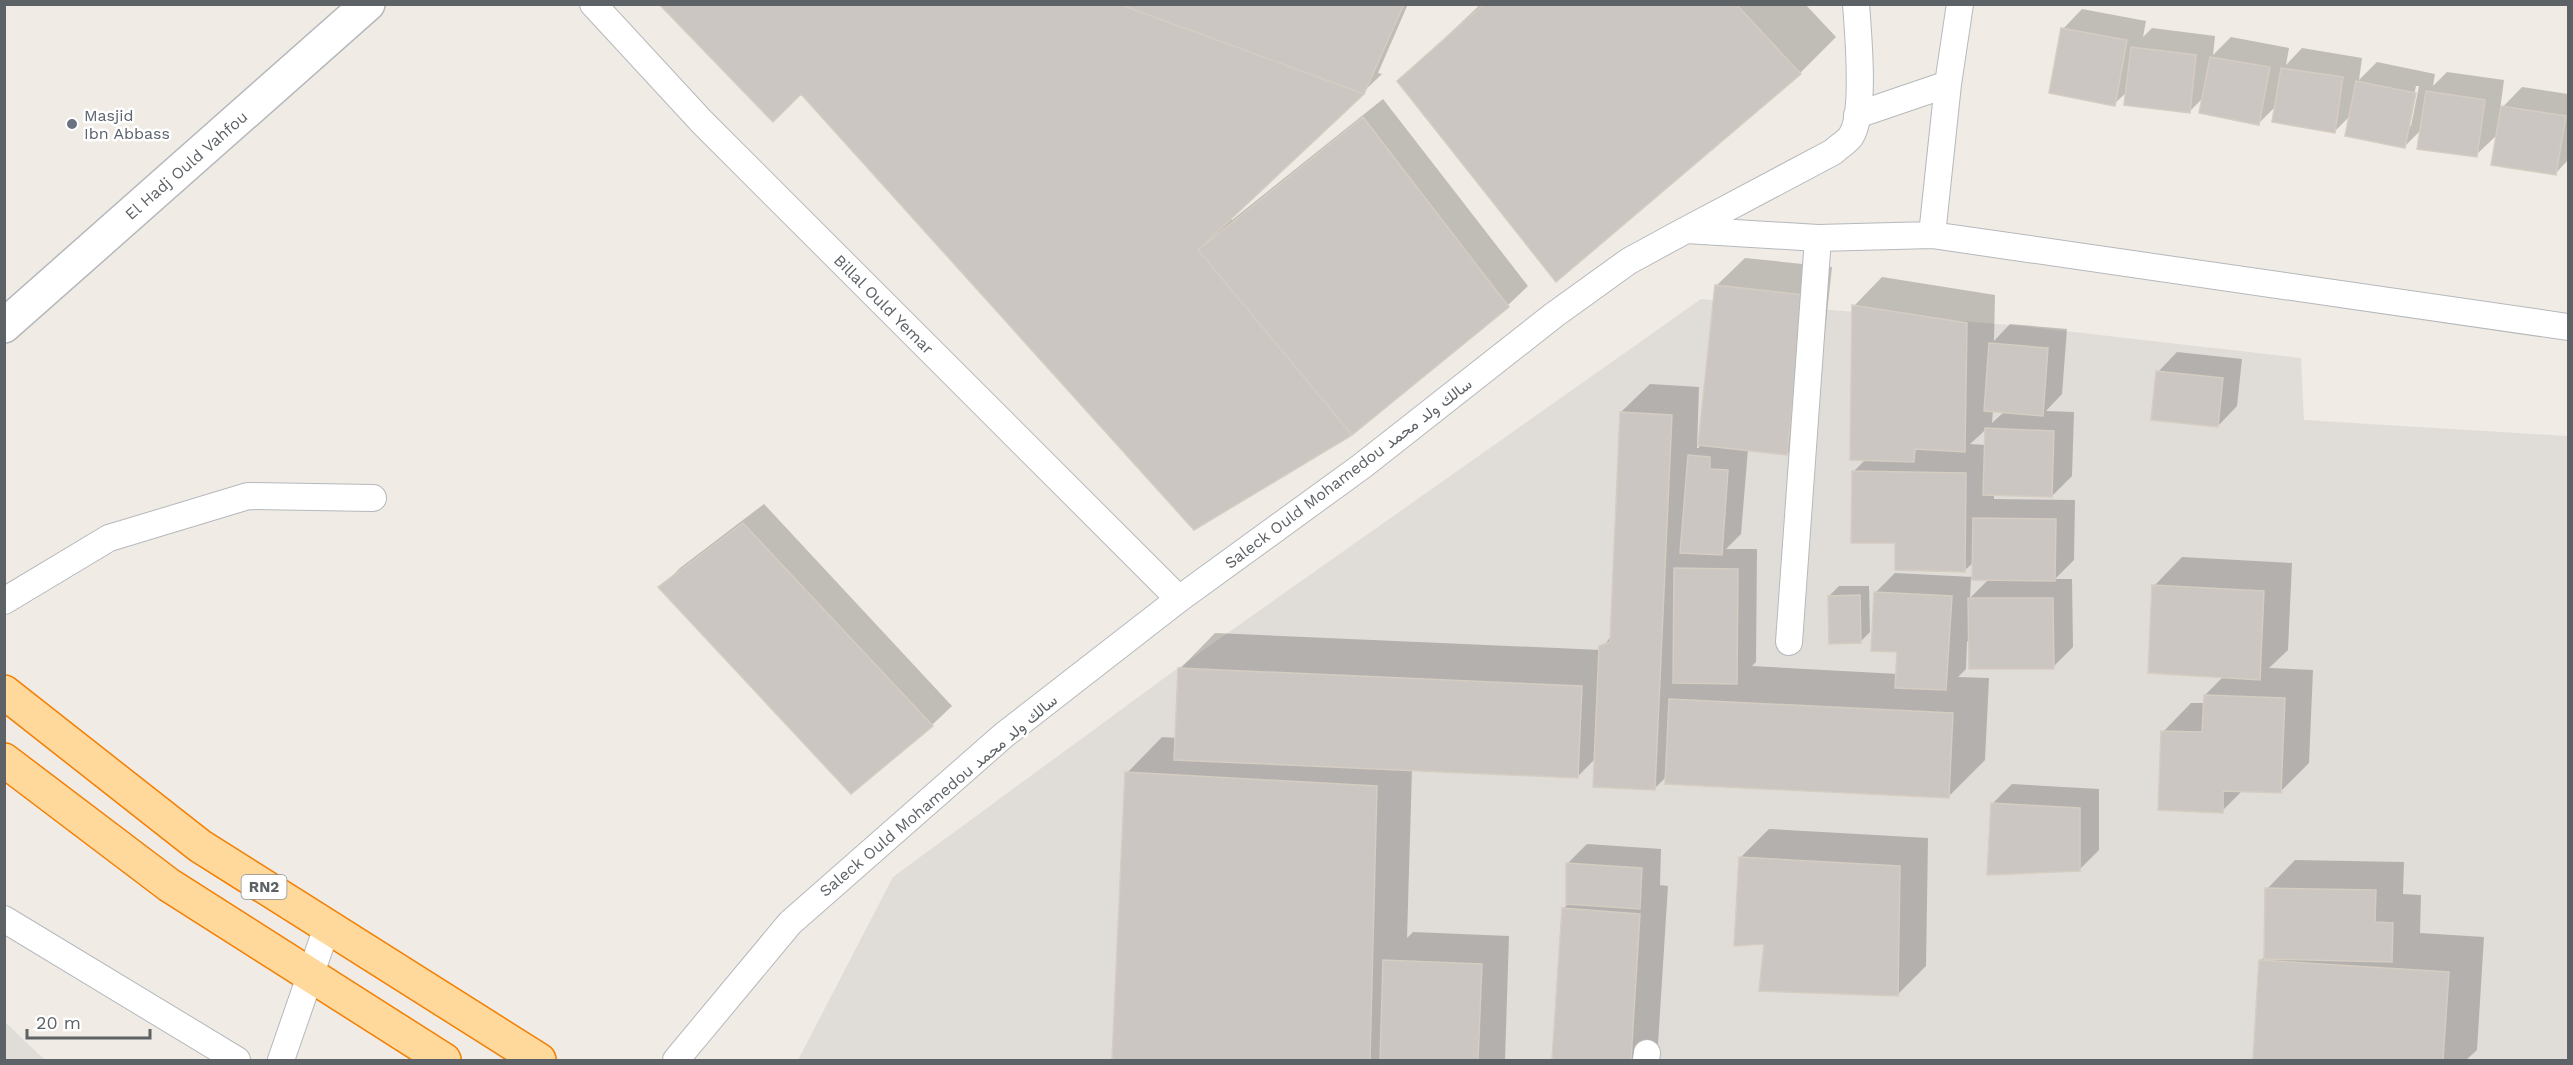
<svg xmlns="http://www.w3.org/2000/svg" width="2573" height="1065" font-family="'Work Sans',Vazirmatn,sans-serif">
<rect width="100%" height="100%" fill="#f0ebe4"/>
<path fill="#e0ddd9" d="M1701,299L2021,326L2301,358L2304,420L2568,436V1060H798L893,877L1178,668Z
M5,1022L45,1060H5Z"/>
<path fill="#0003" fill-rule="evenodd" d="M661,4H1408L1378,73L1382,74L1231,218L1232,220L1383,99L1528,286L1508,305L1351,433Z
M1481,4H1805L1836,37L1800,73L1557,280L1399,81Z
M2082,9L2146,21L2143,37L2152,28L2215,36L2213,55L2231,37L2289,48L2286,65L2302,48L2362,58L2359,80L2377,62L2435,74L2433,86L2447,72L2504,80L2500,110L2522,87L2568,94V160L2556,173L2498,134L2476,155L2421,130L2405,146L2351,115L2335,131L2276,106L2259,123L2204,97L2189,112L2127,92L2114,104L2063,29ZM2416,86H2419L2411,126H2408Z
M1745,258L1832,267L1815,425L1787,454L1748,449L1741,534L1726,549H1757L1756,662L1752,666L1898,674L1899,651L1875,593L1895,573L1973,577L1974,562L1965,570L1897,542L1854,471L1866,459L1854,306L1882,277L1995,295L1994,341L2010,324L2067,329L2062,394L2046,411L2074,412L2072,476L2052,496L1994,494V499L2075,500L2074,560L2055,579H2072L2073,647L2053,667L1967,641L1966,669L1958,677L1989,678L1985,760L1949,796L1667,776L1654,789L1596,758L1577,777L1412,769L1407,938L1413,932L1509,936L1505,1060H1113L1127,773L1162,737L1177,738L1180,669L1215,633L1601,650L1611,636L1621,412L1650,384L1699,387L1697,448H1699L1716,286ZM1993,410L2005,411L1992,423ZM1987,428L1986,445L1970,444L1981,434ZM1971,579H1989L1970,598Z
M2177,352L2242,359L2237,406L2218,426L2158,372Z
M764,504L952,706L932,725L661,587L680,568Z
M2182,557L2292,563L2288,650L2269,668L2313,670L2309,763L2280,792L2243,790L2222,811L2163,732L2191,703H2205V695L2224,676L2154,586Z
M1839,586H1869L1870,632L1860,642L1829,596Z
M2012,784L2099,789V850L2079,870L1993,803Z
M1769,829L1928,838L1926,966L1898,994L1766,943L1740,858Z
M1587,844L1661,849L1660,885L1668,886L1657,1060H1554L1563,909L1570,902L1567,864Z
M2295,860L2404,862L2403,894L2421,895L2420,933L2484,937L2477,1050L2466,1060H2255L2261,960L2266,955L2267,889Z"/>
<path fill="#cbc6c1" stroke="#d5ccc2" stroke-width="1.5" d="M659,4H1119L1364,94L1198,250L1352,435L1194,530L801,94L773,122Z
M1119,4H1404L1364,94Z
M1484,4H1736L1801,74L1556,282L1397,81Z
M2061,28L2127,40L2115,106L2049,93Z
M2131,47L2196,55L2190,113L2124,105Z
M2210,57L2270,67L2259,125L2199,113Z
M2281,68L2343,77L2335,133L2272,122Z
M2356,81L2416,93L2405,148L2345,136Z
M2426,91L2485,100L2477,157L2417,149Z
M2501,106L2566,116L2556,175L2491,165Z
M1363,117L1509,307L1352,435L1198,250Z
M1715,285L1804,295L1787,455L1698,445Z
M1852,305L1967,323L1965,452L1915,449L1914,462L1850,460Z
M1989,343L2048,348L2043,416L1984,411Z
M2156,371L2223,378L2218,427L2151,420Z
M1620,412L1672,415L1655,790L1593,787L1599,646L1610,642Z
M1985,428L2054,431L2052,497L1983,495Z
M1688,455L1710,457V469L1728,470L1722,555L1680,553Z
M1852,471L1966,473L1965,572L1895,570V543H1851Z
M1973,518L2056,519L2055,581L1972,580Z
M743,523L933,726L851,794L658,587Z
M1674,568L1738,569L1737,684L1673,683Z
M2152,585L2264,591L2260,680L2148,673Z
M1874,592L1952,596L1946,690L1895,688L1897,652L1871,651Z
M1860,595L1861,643L1829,644L1828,596Z
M1968,598H2053L2054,669H1969Z
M1178,668L1582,686L1578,778L1174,760Z
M2204,695L2285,698L2281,793L2223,791V813L2158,810L2161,731L2202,732Z
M1669,699L1953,713L1949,798L1665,784Z
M1125,772L1377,786L1370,1060H1112Z
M1991,803L2080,808V871L1987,875Z
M1739,857L1900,866L1898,996L1759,991L1764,944L1734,946Z
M1566,863L1642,868L1640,909L1566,904Z
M2265,888L2376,890L2375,922L2393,923L2392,962L2264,959Z
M1562,908L1640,914L1631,1060H1552Z
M1383,960L1482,964L1478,1060H1380Z
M2259,960L2449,972L2443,1060H2253Z"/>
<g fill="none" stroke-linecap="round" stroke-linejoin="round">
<g stroke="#b5b9bc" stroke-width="28">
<path id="service" d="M593,4L702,122L1179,599
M1857,115L1948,84
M1688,229L1833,152C1838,147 1847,142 1851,136C1866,113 1858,33 1856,4
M1932,235L1948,84L1960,4
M4,601L109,538L248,496L373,498
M1789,642L1818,238
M4,919L237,1060
M281,1060L327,927
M676,1060L790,923L1004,735L1179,599L1362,466L1554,315L1629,261L1686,230L1818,238L1932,235L2568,327
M1646,1060L1647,1053"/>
</g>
<g stroke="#b5b9bc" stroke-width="36">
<path id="minor" d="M4,326L368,4"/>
</g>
<g stroke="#f47e00" stroke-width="36">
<path id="trunk" d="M4,692L200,846L539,1060
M4,760L169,885L444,1060"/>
</g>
<use href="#service" stroke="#fff" stroke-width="26"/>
<use href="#minor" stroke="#fff" stroke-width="33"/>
<use href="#trunk" stroke="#ffd89b" stroke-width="33"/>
</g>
<circle fill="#6b7280" stroke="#fff" stroke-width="2" cx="72" cy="124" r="6"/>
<g text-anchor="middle" stroke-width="5" stroke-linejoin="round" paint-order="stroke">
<rect fill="#fff" stroke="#8d9194" stroke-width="1.5" x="241.5" y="875" width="45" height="24" rx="4.5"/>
<g font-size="15" font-weight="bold" fill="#5c6266">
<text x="264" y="892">RN2</text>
</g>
<g font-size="16" fill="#5b616d" stroke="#fff" text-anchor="start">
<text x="84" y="121">Masjid<tspan x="84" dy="18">Ibn Abbass</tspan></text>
</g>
<g font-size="16" fill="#5c6266" stroke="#fff">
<text transform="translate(186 165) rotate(-41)" y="6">El Hadj Ould Vahfou</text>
<text transform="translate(884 304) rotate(45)" y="6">Billal Ould Yemar</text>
<text transform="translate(1348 473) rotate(-37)" y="6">Saleck Ould Mohamedou سالك ولد محمد</text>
<text transform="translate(938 795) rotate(-40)" y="6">Saleck Ould Mohamedou سالك ولد محمد</text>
</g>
</g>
<rect width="2573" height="1065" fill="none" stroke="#5c6266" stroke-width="12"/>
<path d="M27 1029v9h123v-9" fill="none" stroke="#5c6266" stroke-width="3"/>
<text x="36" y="1029" font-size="18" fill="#5c6266" stroke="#ffffff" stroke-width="4.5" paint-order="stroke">20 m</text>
</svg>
